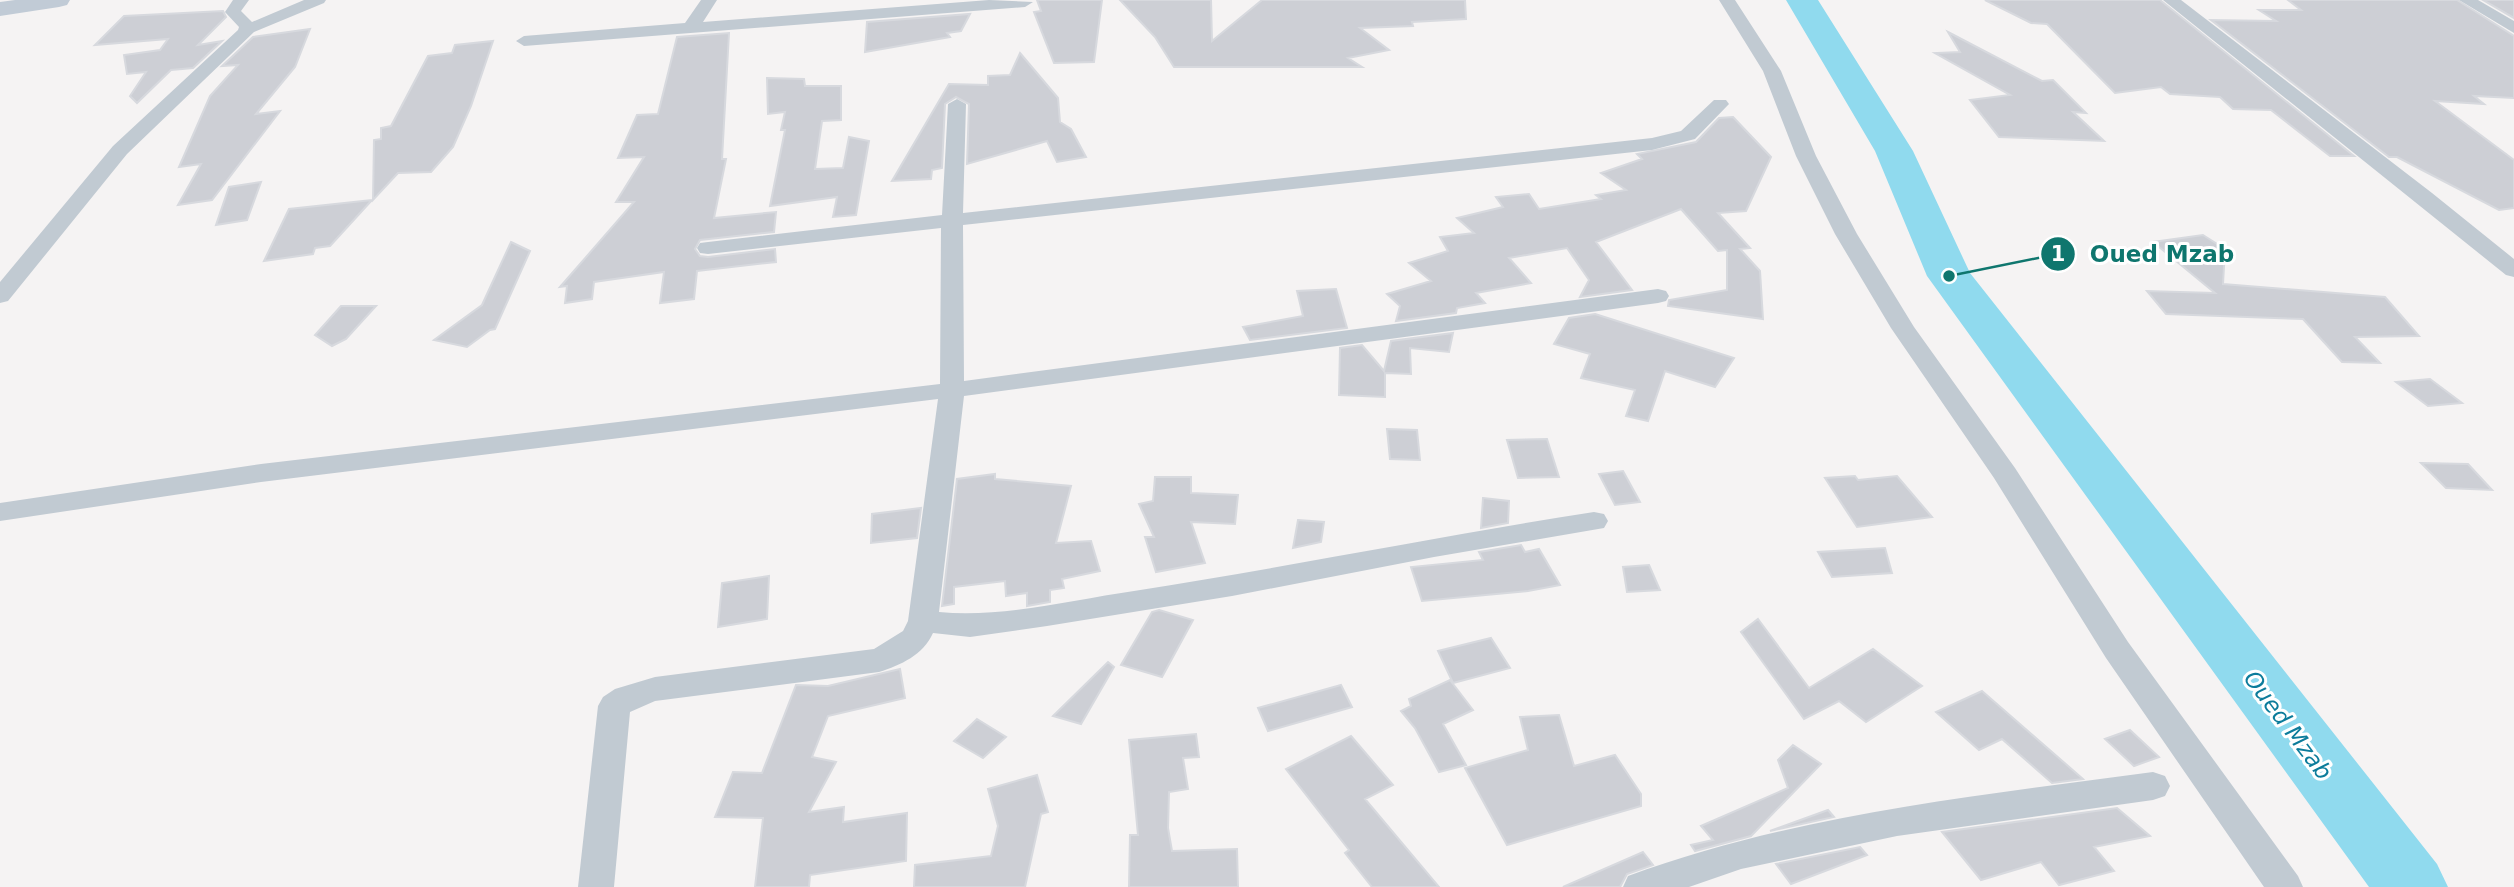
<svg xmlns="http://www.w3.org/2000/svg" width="2514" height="887" font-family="'DejaVu Sans',sans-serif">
<rect width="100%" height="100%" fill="#f5f3f3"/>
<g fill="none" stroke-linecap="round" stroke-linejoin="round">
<path fill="#90daee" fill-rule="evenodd" d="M1786,0H1818L1913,151L1970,273L2437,864L2448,887H2369L1927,276L1875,151Z"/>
</g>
<path fill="#cdcfd5" stroke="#d7d9de" stroke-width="2" d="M1037,0H1102L1094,62L1054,63L1034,12L1041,11Z
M1120,0H1211L1212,41L1262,0H1465L1466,19L1412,22L1413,26L1360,28L1389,50L1348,58L1362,67H1174L1155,37Z
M1985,0H2160L2354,156H2330L2271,110L2233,109L2220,97L2170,94L2161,87L2115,93L2047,24L2031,23Z
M2288,0H2457L2514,36V98L2474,96L2484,104L2435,101L2514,160V208L2499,210L2397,157H2389L2211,20L2276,21L2259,10H2301Z
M2483,0H2514V18Z
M223,11L226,17L198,45L222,41L193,68L171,70L137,103L130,96L146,72L127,74L124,55L160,50L168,39L95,45L124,16Z
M970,14L961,31L947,33L950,37L865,52L867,22Z
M310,29L295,67L256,114L280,111L212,200L178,205L201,164L179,167L210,96L238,65L222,66L253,37Z
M1948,32L2042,81L2053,80L2086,113L2073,112L2104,141L1999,137L1970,100L2010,95L1935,53L1960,52Z
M729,33L722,159H726L714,218L776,212L774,232L700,240L695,249L700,256L708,257L775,249L776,262L697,271L694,299L660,303L664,272L594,282L592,299L565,303L567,286L560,287L634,202H616L644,157L618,158L637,115L658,114L677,37Z
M493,41L471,106L453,147L431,172L398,173L373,200L374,140L381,139V128L391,126L428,56L452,53L455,45Z
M1020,53L1058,98L1060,122L1071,129L1086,157L1057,162L1047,141L967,164L969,104L956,97L945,104L942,168L932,170L931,179L892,181L949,84L988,85V76L1010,75Z
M767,78L804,79L805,86H841V120L822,121L815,169L843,168L849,137L869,141L856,215L833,217L837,197L770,206L785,130H781L785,112L768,114Z
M1733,117L1771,157L1746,211L1718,213L1750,248L1740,249L1760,271L1763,319L1668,306L1669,300L1727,290V250L1718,251L1681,209L1596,242L1632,290L1580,297L1589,280L1567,248L1509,258L1531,283L1476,293L1485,303L1457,308L1456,313L1396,321L1400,306L1387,294L1431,281L1409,263L1448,251L1440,237L1474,233L1457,218L1503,207L1496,197L1529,194L1539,209L1601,199L1596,195L1626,190L1601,173L1642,159L1637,154L1696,142L1719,118Z
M261,182L247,220L216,225L229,187Z
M372,200L330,246L315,248L313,254L264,261L289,209Z
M2203,235L2225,249L2223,284L2385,297L2419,336L2355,337L2380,363L2342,362L2303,319L2166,314L2147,291L2215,293L2153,242Z
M511,242L530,251L495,329L490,330L467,347L434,340L482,305Z
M1336,289L1347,328L1250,340L1243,327L1303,316L1297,291Z
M341,306H376L346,339L332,346L315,335Z
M1595,314L1734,358L1715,387L1665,371L1648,421L1626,416L1635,390L1581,378L1590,354L1554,344L1569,318Z
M1453,333L1449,352L1410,348L1411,374L1385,373V397L1339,395L1340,348L1362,345L1384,371L1391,341Z
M2430,379L2462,403L2428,406L2396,382Z
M1387,429L1417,430L1420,460L1390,459Z
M1547,439L1559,477L1518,478L1507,440Z
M2421,463L2468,464L2492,490L2446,488Z
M1623,471L1640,502L1615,505L1599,474Z
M995,474V479L1071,486L1056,543L1091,541L1100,571L1062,579L1064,588L1050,590V602L1027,606V593L1006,596L1005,581L954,587V604L942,606L957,479Z
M1855,476L1858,480L1897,476L1932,517L1857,527L1825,478Z
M1155,477H1191V493L1238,495L1235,524L1191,522L1205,563L1156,572L1145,537H1154L1139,504L1153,501Z
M1483,498L1509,501L1508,523L1481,528Z
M921,508L917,538L871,543L872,514Z
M1298,520L1324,522L1321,542L1293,548Z
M1521,545L1525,552L1539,549L1560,585L1528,591L1422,601L1411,567L1483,560L1479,552Z
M1885,548L1892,573L1832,577L1818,552Z
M1649,565L1660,590L1627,592L1623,567Z
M769,576L767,619L718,627L722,583Z
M1159,610L1193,620L1162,677L1121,665L1152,612Z
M1758,619L1809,688L1873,649L1922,686L1866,722L1839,701L1804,719L1741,632Z
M1491,638L1510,668L1453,683L1438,651Z
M1108,662L1114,667L1081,724L1053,716Z
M900,669L905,698L828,716L812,757L836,762L809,812L844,807L843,822L907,813L906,861L810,875L809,887H755L763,818L715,817L733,772L762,773L796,685L828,686Z
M1450,680L1473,710L1443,724L1466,765L1439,772L1415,728L1401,711L1411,706L1409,699Z
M1341,685L1352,707L1268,731L1258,708Z
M1982,691L2083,779L2052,783L2002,739L1979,750L1936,712Z
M1559,715L1574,766L1615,755L1641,794V806L1507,845L1465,768L1528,750L1520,717Z
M977,719L1006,737L983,758L954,741Z
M2130,730L2159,757L2134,766L2105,739Z
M1196,734L1199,757L1183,758L1188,789L1169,792L1168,828L1172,851L1237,849L1238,887H1129L1130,835H1138L1129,740Z
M1351,736L1393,785L1365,799L1439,887H1372L1345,853L1349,850L1286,769Z
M1793,745L1821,764L1751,836L1695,851L1691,845L1713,840L1701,826L1788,788L1778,760Z
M1037,775L1048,812L1041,814L1025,887H914L915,865L991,856L998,826L988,789Z
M2117,808L2150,836L2094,847L2114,871L2059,885L2041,862L1981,880L1942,832Z
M1828,810L1834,817L1770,831Z
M1860,847L1867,855L1791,884L1776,864Z
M1643,852L1653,865L1627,874L1620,887H1563Z"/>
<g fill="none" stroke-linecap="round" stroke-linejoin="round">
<path fill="#c1cad2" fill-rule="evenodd" d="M233,0H249L241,11L252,22L304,0H326L324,3L254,32L127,154L8,301L0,303V282L113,146L238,30L239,27L225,12Z
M701,0H717L703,22L989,0L1033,2L1025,7L524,46L516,41L524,36L685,23Z
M1719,0H1735L1781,71L1816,156L1857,234L1914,327L2015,468L2128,642L2298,876L2303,887H2264L2106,658L1994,478L1891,328L1835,234L1796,156L1763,71Z
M2163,0H2181L2432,193L2514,259V277L2506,275Z
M2459,0H2478L2514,21V33Z
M957,99L966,104L963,213L1652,138L1681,131L1714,100H1726L1729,104L1695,139L1652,150L963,225L964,381L1658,289L1666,291L1669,296L1666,301L1658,303L964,396L939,612C1003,618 1071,600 1134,591C1288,567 1440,536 1594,512L1604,514L1608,521L1604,528L1434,557L1232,596L1047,626L970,637L933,633C923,655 901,665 879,672L655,701L630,712L614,887H578L598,706L603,697L615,689L655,677L874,649L903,631L908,621L938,399L261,482L0,521V503L261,464L940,384L941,228L708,254L700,253L697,248L700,243L708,242L942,215L948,104Z
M2153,772L2165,776L2170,786L2165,796L2153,800L1897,836L1741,869L1689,887H1623L1628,876C1797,814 1976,796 2153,772Z"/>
<path fill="#c1cbd6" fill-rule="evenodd" d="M15,0H70L67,5L59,7L0,16V2Z"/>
</g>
<g text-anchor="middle" stroke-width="6" stroke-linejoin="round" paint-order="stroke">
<g font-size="23" font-style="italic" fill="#0c7c9b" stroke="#fff">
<text transform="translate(2288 725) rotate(53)" y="8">Oued Mzab</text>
</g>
</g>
<path fill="none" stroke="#0f766e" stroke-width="2.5" d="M1949 276L2058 254"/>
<g fill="#0f766e" stroke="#fff" stroke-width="2.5">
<circle cx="1949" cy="276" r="7"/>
<circle cx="2058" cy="254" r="18"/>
</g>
<g font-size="21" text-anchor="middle" font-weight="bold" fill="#fff">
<text x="2058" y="261">1</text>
</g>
<g font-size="23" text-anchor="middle" font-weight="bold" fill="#0f766e" stroke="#fff" stroke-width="6" stroke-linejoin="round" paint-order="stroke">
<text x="2162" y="262">Oued Mzab</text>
</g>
</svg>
